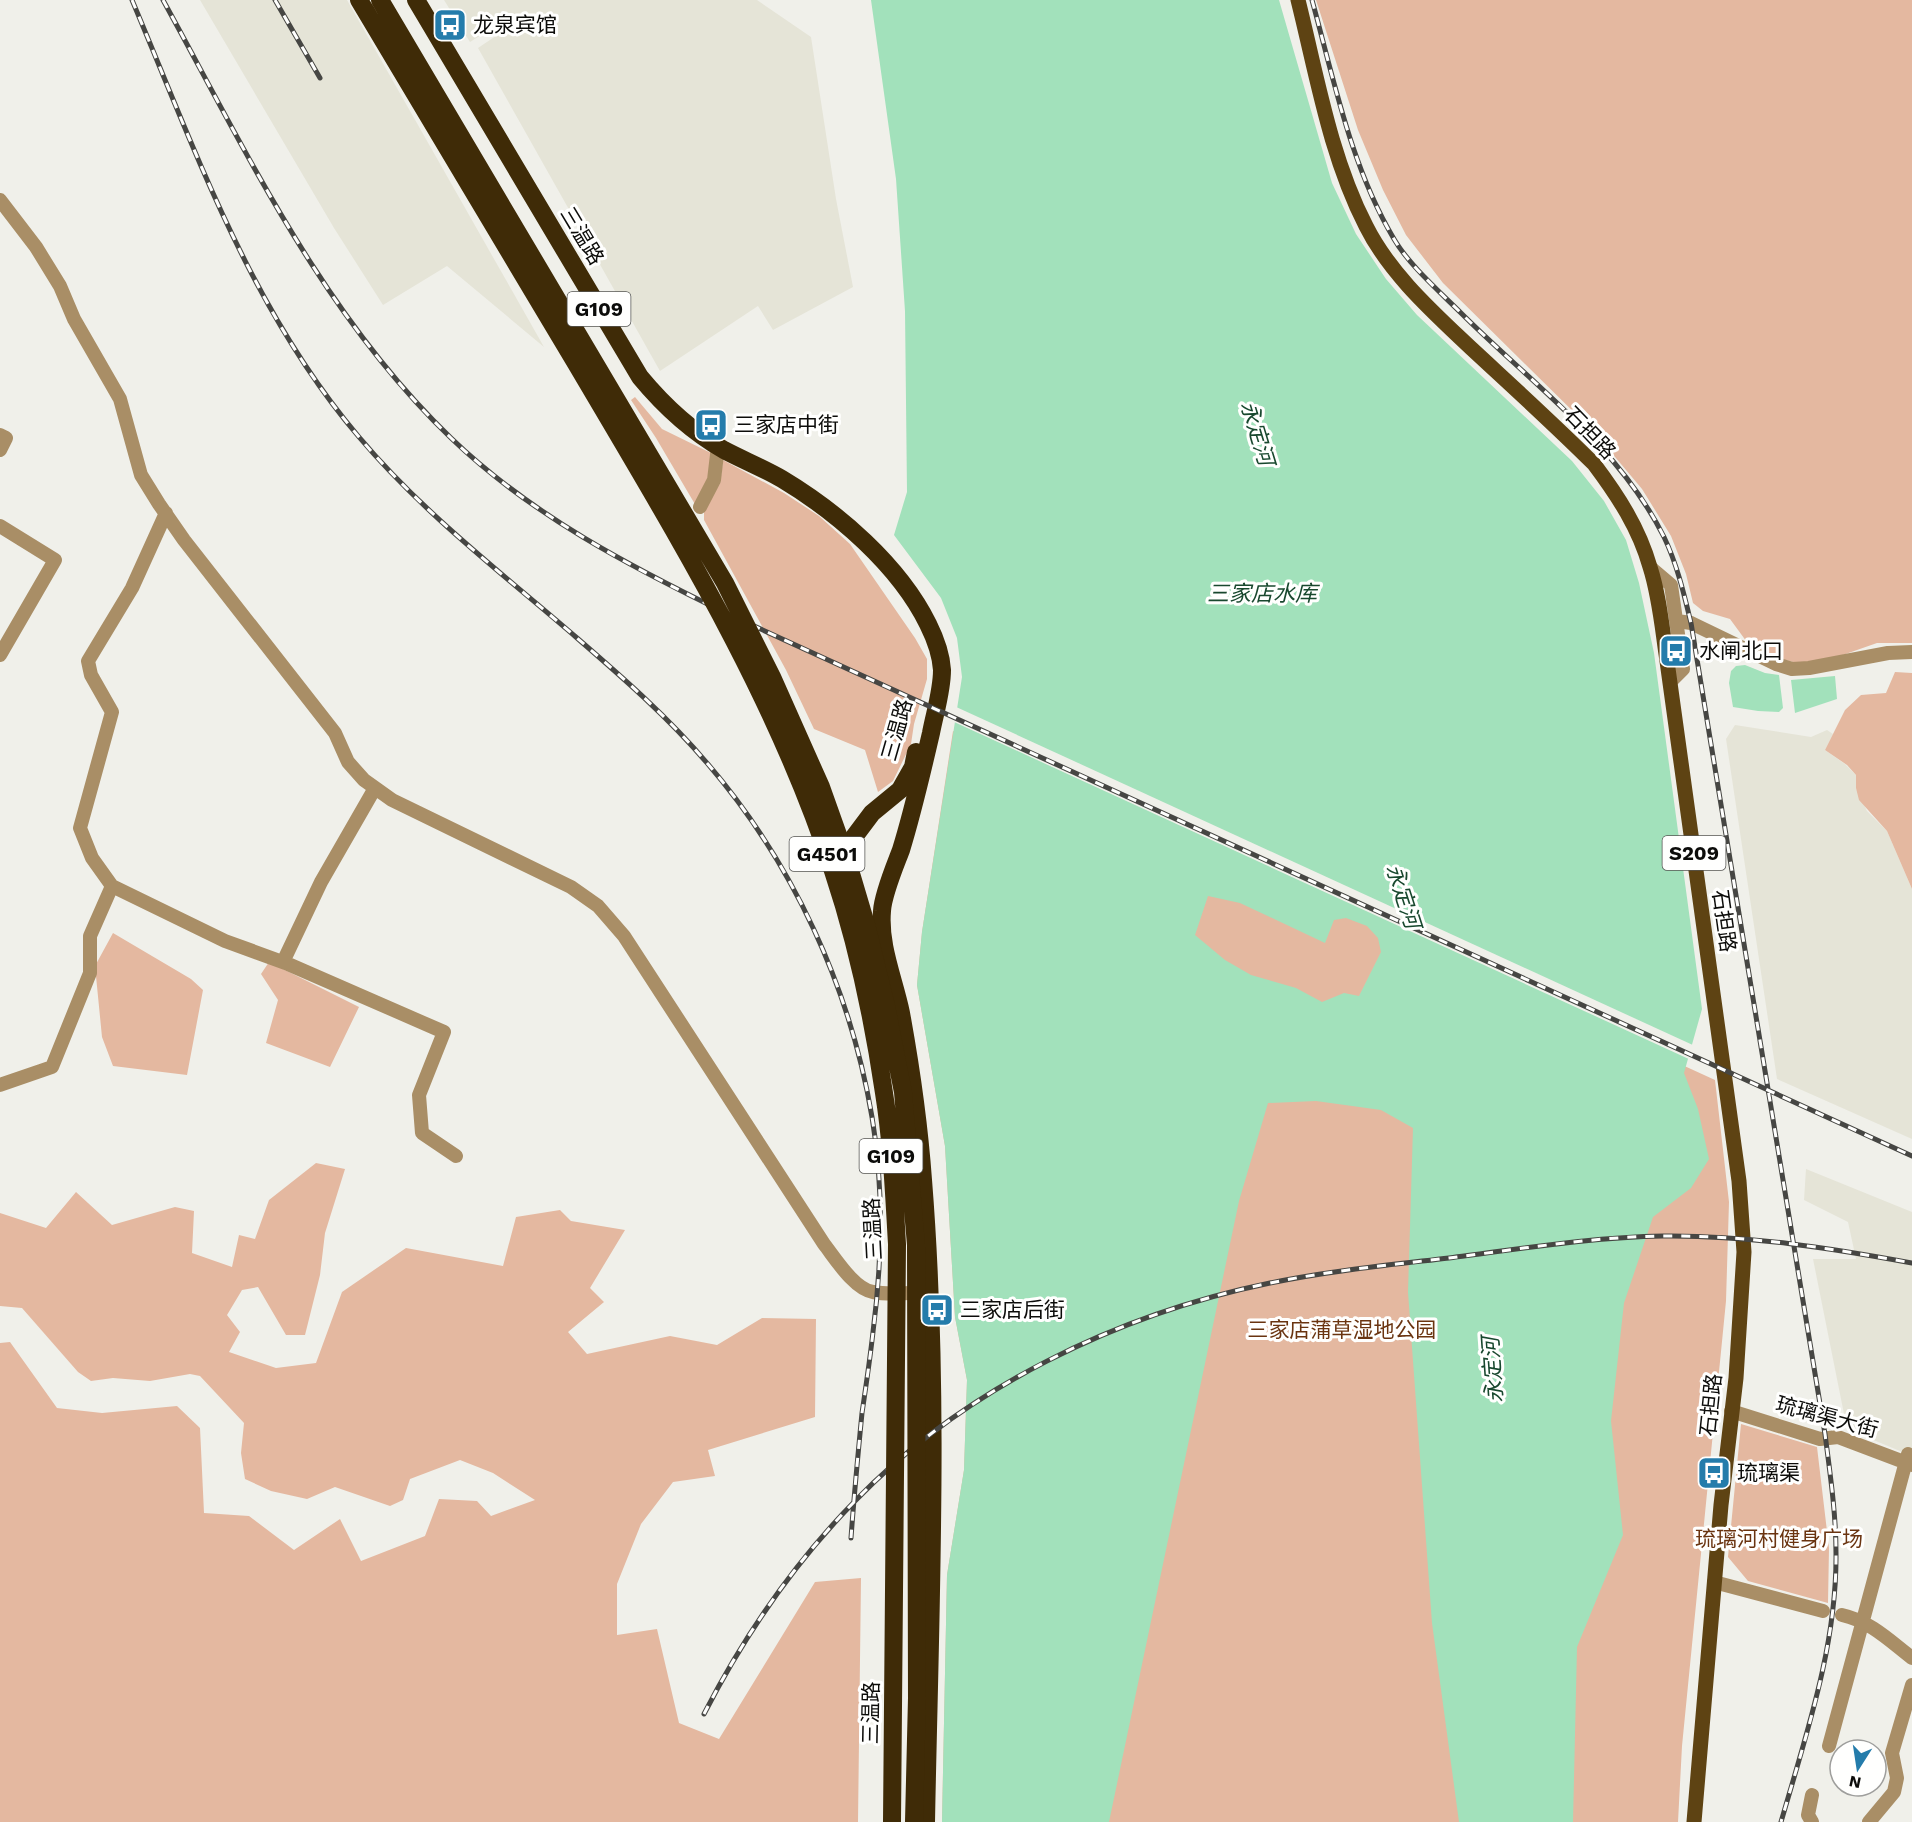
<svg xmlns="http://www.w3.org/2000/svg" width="1912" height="1822" font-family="'Work Sans','Noto Sans SC',sans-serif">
<rect width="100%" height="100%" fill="#f0f0ea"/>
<path fill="#e5e4d7" d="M200,0H347L544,347L447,266L383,305L334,228Z
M444,0H757L811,37L836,199L853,287L773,330L758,306L660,371L478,48L515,23L510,17L470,42Z
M1735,725L1811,737L1827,730L1833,734L1825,750L1845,764L1856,775V788L1867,811L1887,831L1912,889V1139L1777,1079L1726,739Z
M1806,1169L1912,1212V1456L1847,1429L1813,1259H1856L1848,1222L1804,1200Z"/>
<path fill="#e4b8a0" d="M1316,0H1912V643H1877L1837,657L1822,666L1793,662L1765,655L1752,649L1730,619L1703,611L1693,603L1686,574L1671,536L1642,489L1594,432L1443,283L1406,235L1383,190L1358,130Z
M635,397L662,429L711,453L707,485L696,506L656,438L631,400Z
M723,460L784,493L819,516L850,544L915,638L927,659V679L914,724L911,744L893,781L878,792L865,750L814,729L786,670L704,520V511L720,483Z
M1895,672L1912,673V889L1887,831L1859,800L1856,788V775L1847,765L1825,750L1845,710L1861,695L1886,693Z
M953,731L1715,1080L1729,1202L1726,1301L1682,1746L1678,1822H942L947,1575L964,1470L967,1380L955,1317L945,1146L917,985L922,932Z
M113,933L191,979L203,990L187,1075L113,1066L102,1037L95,966Z
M269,962L359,1007L330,1067L266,1043L278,1000L261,974Z
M316,1163L345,1169L325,1233L320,1275L305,1335H286L258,1287L242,1290L227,1315L240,1332L229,1352L276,1368L316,1363L342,1292L406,1248L503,1266L516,1217L560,1210L571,1221L625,1230L590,1288L604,1302L568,1332L587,1354L670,1336L717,1345L762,1318L816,1319L815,1417L708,1450L715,1476L673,1482L641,1524L617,1584V1635L657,1629L679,1723L719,1739L815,1582L861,1578L858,1822H0V1343L10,1342L57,1408L102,1413L177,1406L200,1428L204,1513L249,1516L294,1550L340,1519L361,1561L425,1536L439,1499L477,1501L491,1516L535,1500L493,1473L460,1460L410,1479L403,1500L390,1506L335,1487L307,1499L271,1491L245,1479L241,1453L244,1423L200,1376L190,1374L150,1381L113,1378L91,1381L78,1372L22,1308L0,1306V1213L46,1228L76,1192L112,1225L175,1207L194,1211L192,1253L232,1267L239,1235L255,1239L269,1200Z
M1741,1424L1817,1447L1829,1548L1828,1603L1748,1581L1728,1557Z"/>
<path fill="#a2e1bb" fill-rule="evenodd" d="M871,0H1279L1332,183L1356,234L1386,279L1417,315L1572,461L1604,501L1626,540L1639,583L1654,653L1702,1009L1684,1073L1698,1109L1709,1159L1691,1188L1653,1217L1624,1303L1611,1421L1623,1535L1577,1647L1573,1822H1459L1432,1623L1408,1292L1413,1128L1381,1110L1316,1101L1268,1103L1239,1201L1109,1822H942L947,1575L964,1470L967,1380L955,1317L945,1146L917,985L922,932L962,677L957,638L941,598L894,535L907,492L905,311L896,179ZM1208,896L1240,903L1325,943L1334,920L1346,918L1367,926L1378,938L1381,952L1359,996L1344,993L1322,1002L1296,988L1251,975L1225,960L1195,935Z
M1745,665L1765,673L1779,675L1783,708L1779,712L1758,711L1733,707L1729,683L1731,671L1736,666Z
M1835,676L1837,699L1795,713L1791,680Z"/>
<path fill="#f0f0ea" d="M954,706L1695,1046L1691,1060L952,721Z"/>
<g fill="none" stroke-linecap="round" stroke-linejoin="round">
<path stroke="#a98e66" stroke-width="14" d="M0,200L36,247L60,286L74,319L120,399L141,475L159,504L184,540L335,733L348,762L364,780L392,800L571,887L598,906L624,936L824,1244C835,1258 854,1289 873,1292C889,1295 908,1293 925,1292
M0,435L6,438L0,450
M700,507L714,480L718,446
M166,513L132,588L88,661L91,675L112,712L80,828L92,858L112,886L225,941L288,964L444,1032L419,1095L422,1133L456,1156
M0,526L55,560L0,655
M1651,568L1671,585L1683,669L1670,682
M1677,621L1691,623L1776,664L1792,669L1809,668L1888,653L1912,652
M283,962L321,882L375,788
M0,1085L52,1067L90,973V936L112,886
M1731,1411L1820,1439L1838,1437L1912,1465
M1714,1582L1823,1611
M1842,1615C1870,1621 1890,1641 1912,1658
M1829,1746L1908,1454
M1812,1795L1808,1815L1812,1822
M1869,1822L1894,1792L1897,1778L1892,1753L1912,1685"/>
<path stroke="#5e4313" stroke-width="15" d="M1298,0C1317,76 1330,156 1366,226C1390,274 1433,312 1472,349C1513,387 1555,425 1594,464C1618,496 1639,528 1650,567C1659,595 1662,626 1666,654L1739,1181L1744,1252L1736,1378L1721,1505L1694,1822"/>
<path stroke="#3f2b07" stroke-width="18" d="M416,0L640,377C664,406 691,431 724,450C743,460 763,468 782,479C837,512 899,565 928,624C935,638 941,654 942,670C942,691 935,712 931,733C922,772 913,811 901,850C895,866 883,894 882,911C879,946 894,979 901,1013C911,1068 919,1124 923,1180C940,1394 930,1608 926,1822
M843,867L854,837L872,813L900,790L913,767L916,752"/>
<g stroke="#464643" stroke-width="5">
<path id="rail" d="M132,0C196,152 251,310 359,437C423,513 503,574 577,638C622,677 668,717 707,763C793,863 850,987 872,1117C884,1188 882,1262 873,1332C870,1359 866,1386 862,1413C858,1454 854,1496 851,1538
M163,0C247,153 323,315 451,438C531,515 631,567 730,615L1912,1156
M275,0L320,78
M1312,0C1334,80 1351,167 1394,239C1409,265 1440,292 1461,313C1532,384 1618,445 1664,537C1677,564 1684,594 1691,623L1825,1434C1830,1473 1836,1513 1836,1553C1837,1645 1806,1735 1781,1822
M704,1714C744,1636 794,1563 856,1500C965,1388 1118,1314 1270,1283C1328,1271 1389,1265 1449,1258C1520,1249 1592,1237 1663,1236C1747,1235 1830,1248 1912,1263"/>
</g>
<use href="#rail" stroke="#fffffe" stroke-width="3" stroke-dasharray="9" stroke-linecap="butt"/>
<path stroke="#3f2b07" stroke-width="18" d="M359,0C442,140 527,280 610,421C695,565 781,711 833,871C857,943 873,1018 884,1093C892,1143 894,1194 897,1244L892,1822
M380,0L725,583L772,677L821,787L847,860L866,924L886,1006L903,1092L916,1245L917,1698L914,1822"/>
</g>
<defs>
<g id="bus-square" transform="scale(1.725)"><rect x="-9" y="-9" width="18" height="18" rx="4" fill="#247cab" stroke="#fffffe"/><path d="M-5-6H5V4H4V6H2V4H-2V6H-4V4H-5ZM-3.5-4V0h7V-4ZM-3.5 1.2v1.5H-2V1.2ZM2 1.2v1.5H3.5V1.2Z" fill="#fff"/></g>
</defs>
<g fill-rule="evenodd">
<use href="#bus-square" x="450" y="25"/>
<use href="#bus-square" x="711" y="425"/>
<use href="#bus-square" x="1676" y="651"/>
<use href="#bus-square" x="937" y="1310"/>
<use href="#bus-square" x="1714" y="1473"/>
</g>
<g text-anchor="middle" stroke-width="6" stroke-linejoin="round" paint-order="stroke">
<g fill="#fffffe" stroke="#555553" stroke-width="1.5">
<rect x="567.5" y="292" width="63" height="34" rx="4.5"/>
<rect x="1662.5" y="836" width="63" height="34" rx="4.5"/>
<rect x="789.5" y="837" width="75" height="34" rx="4.5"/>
<rect x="859.5" y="1139" width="63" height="34" rx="4.5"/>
</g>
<g font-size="20" font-weight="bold" fill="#0c0c0a">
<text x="599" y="316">G109</text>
<text x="1694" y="860">S209</text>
<text x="827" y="861">G4501</text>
<text x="891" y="1163">G109</text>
</g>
<g font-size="21" fill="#0c0c0a" stroke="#fffffe" text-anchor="start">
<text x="473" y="32">龙泉宾馆</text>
<text x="734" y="432">三家店中街</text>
<text x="1699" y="658">水闸北口</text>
<text x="960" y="1317">三家店后街</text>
<text x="1737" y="1480">琉璃渠</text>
</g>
<g font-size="21" fill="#0c0c0a" stroke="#fffffe">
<text transform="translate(582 236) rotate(59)" y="7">三温路</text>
<text transform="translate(1590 433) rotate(46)" y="7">石担路</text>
<text transform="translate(897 730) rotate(-74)" y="7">三温路</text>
<text transform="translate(1724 921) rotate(82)" y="7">石担路</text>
<text transform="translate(873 1229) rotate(-93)" y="7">三温路</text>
<text transform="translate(1711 1405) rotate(-84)" y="7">石担路</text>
<text transform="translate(1827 1417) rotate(15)" y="7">琉璃渠大街</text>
<text transform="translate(871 1713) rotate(-89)" y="7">三温路</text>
</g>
<g font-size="21" fill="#6a3410" stroke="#fffffe">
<text x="1342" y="1337">三家店蒲草湿地公园</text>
<text x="1779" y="1546">琉璃河村健身广场</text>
</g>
<g font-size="22" font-style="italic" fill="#18482e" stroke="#fffffe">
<text transform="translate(1258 433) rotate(73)" y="8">永定河</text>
<text x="1262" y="601">三家店水库</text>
<text transform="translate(1404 896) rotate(72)" y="8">永定河</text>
<text transform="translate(1492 1370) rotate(-94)" y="8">永定河</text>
</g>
</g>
<g transform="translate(1858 1768) rotate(192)"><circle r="28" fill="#fffffe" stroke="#9e9e9c" stroke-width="1.5"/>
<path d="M0-4.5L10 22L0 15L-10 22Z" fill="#247cab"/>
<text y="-9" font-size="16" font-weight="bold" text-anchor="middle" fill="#0c0c0a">N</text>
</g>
</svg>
